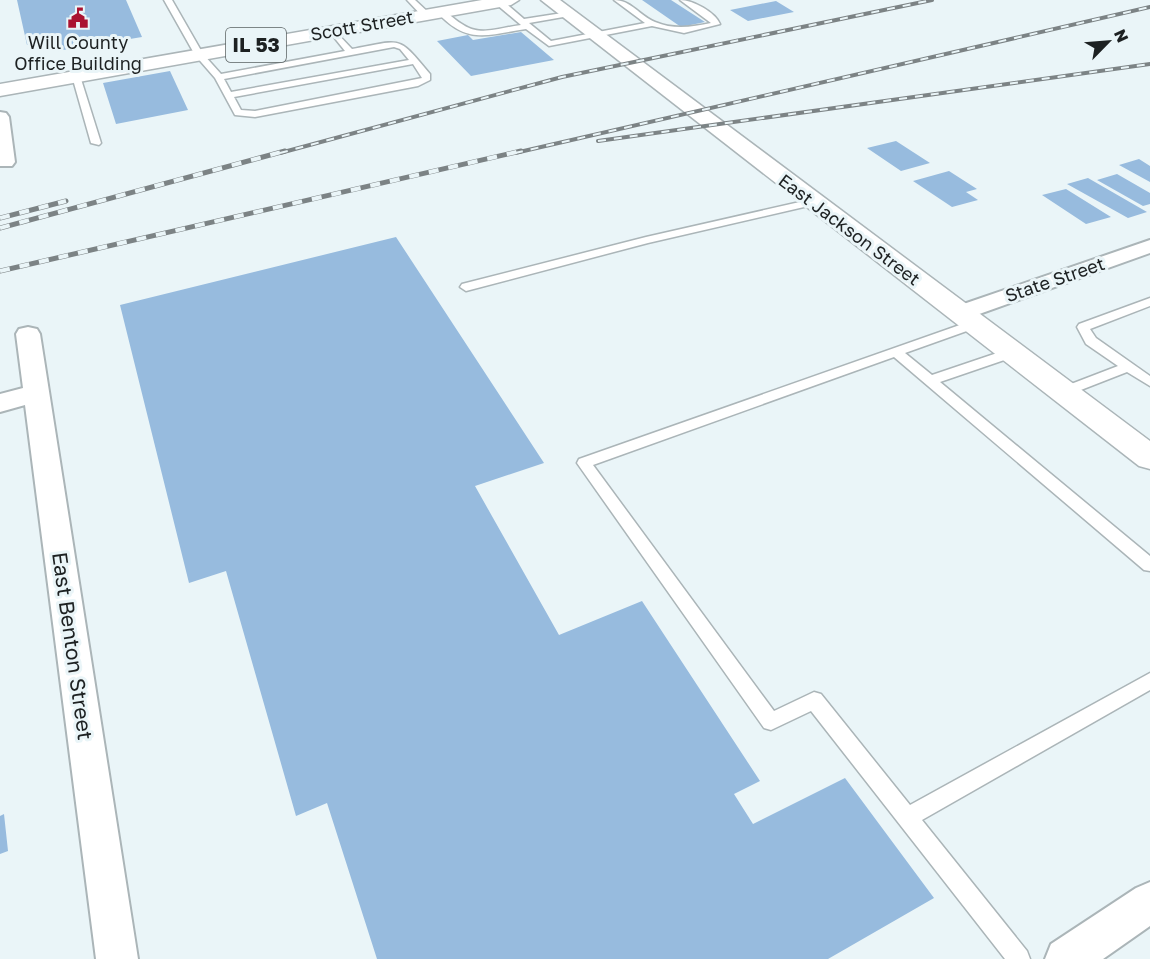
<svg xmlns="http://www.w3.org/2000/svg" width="1150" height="959" font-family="'Golos Text',sans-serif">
<rect width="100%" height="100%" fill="#eaf5f8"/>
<path fill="#97bbde" d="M17,0H126L142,37L63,50L60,39L27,45Z
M642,0H671L705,22L681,27Z
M776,1L794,12L748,21L730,10Z
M521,32L554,60L471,76L437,41L468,35L473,40Z
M170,71L188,110L116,124L103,83Z
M896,141L930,163L901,171L867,148Z
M1139,159L1150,166V182L1119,165Z
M949,171L977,189L966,192L978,200L952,207L913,181Z
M1117,174L1150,193V204L1143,206L1097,180Z
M1088,178L1147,212L1128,218L1067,184Z
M1066,189L1111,217L1086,224L1042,195Z
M396,237L544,463L475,486L559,635L642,601L760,781L734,794L753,824L845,778L934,898L828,959H377L327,803L296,816L226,571L189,583L120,305Z
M4,814L8,851L0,854V816Z"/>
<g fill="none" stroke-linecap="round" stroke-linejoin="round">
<g stroke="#abb5b8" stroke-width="3">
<path id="service" d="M164,0H172L203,54L221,74L345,51L329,31L333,29L352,49C402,40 397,34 430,74V80L418,86L255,117L235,115L215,78L195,55ZM394,47L400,49L409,60L231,92L224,79ZM413,64L422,78L255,111L241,110L234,97Z
M407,0H415L429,13V17H423Z
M498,0H502L524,19L569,12V16L529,23L551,41L645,23L614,0C631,0 640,16 655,22C674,30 692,27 711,23L680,0C693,0 715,12 720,24L684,33L652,26L549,46L526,29C487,35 467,45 437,12L444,10C476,39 482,31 521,25L496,4Z
M76,73L80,76L101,143L99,145L91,143L72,76Z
M813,199L818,202L817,204L648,243L466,291L460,287L462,284L646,237Z
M1150,298V306L1090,329L1096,338L1150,376V386L1127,372L1068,395H1058L1056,392L1058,389L1118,366L1086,344L1077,327L1079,324Z
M974,320L978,321L980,324L978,327L905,353L932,375L1006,350H1016L1018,353L1016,356L940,382L1150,556V571L1144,570L894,357L593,465L774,711L814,692L821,694L910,805L1150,673V690L922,820L1027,951L1030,959H1005L811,711L771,730L764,728L577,463L579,459Z"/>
</g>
<g stroke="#abb5b8" stroke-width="4">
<path id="minor" d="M0,112L6,113L9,117L15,162L12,166H0Z
M1150,240V253L968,318L960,320L952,318L948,313L952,308Z
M28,327L37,329L40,334L138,959H96L25,405L0,412V394L23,388L16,334L19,329Z
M1150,882V926L1103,959H1045L1051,944L1136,888Z"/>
</g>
<g stroke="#abb5b8" stroke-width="3">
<path id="tertiary" d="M541,0H560L1150,441V469L1139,466Z"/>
</g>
<g stroke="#abb5b8" stroke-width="3">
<path id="primary" d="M482,0H519L511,5L0,96V84Z"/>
</g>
<use href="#service" fill="#fff" fill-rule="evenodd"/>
<use href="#minor" fill="#fff" fill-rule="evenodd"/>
<use href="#tertiary" fill="#fff" fill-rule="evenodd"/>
<use href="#primary" fill="#fff" fill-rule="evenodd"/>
<g stroke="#7c8385" stroke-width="4">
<path id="rail-far1" d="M598,141L1150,64
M280,153L562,77L932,0
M515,153L1150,7"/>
</g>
<g stroke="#7c8385" stroke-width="5">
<path id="rail" d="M0,218L66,201
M0,228L285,151
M0,271L521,151"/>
</g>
<use href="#rail-far1" stroke="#eaf5f8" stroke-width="2" stroke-dasharray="8" stroke-linecap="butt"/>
<use href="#rail" stroke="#eaf5f8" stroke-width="4" stroke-dasharray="10" stroke-linecap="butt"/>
</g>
<defs>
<g id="civic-bare" transform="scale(1.62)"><path d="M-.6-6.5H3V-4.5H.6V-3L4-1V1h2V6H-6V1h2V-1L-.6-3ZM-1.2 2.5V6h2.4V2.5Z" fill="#aa1331" stroke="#eaf5f8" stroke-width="2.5" paint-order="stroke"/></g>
</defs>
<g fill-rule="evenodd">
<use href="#civic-bare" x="78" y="18"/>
</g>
<g text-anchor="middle" stroke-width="6" stroke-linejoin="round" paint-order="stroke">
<g font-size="18" fill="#1d2122" stroke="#eaf5f8">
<text transform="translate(362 26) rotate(-10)" y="6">Scott Street</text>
<text transform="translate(849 230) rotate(37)" y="6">East Jackson Street</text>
<text transform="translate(1055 280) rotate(-19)" y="6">State Street</text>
</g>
<g font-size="18" fill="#1d2122" stroke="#eaf5f8">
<text x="78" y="49">Will County<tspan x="78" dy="21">Office Building</tspan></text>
</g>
<rect fill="#eaf5f8" stroke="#5a6162" stroke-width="1.5" x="226" y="28" width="60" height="34" rx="4.5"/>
<g font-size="20" font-weight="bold" fill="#1d2122">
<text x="256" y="52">IL 53</text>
</g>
<g font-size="21" fill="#1d2122" stroke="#eaf5f8">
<text transform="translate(72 646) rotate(82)" y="7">East Benton Street</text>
</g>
</g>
<g transform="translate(1108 42) rotate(65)" stroke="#eaf5f8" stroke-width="4.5" paint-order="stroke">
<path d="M0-4.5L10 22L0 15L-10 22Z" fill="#1d2122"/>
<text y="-9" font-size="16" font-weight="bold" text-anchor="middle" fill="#1d2122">N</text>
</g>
</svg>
